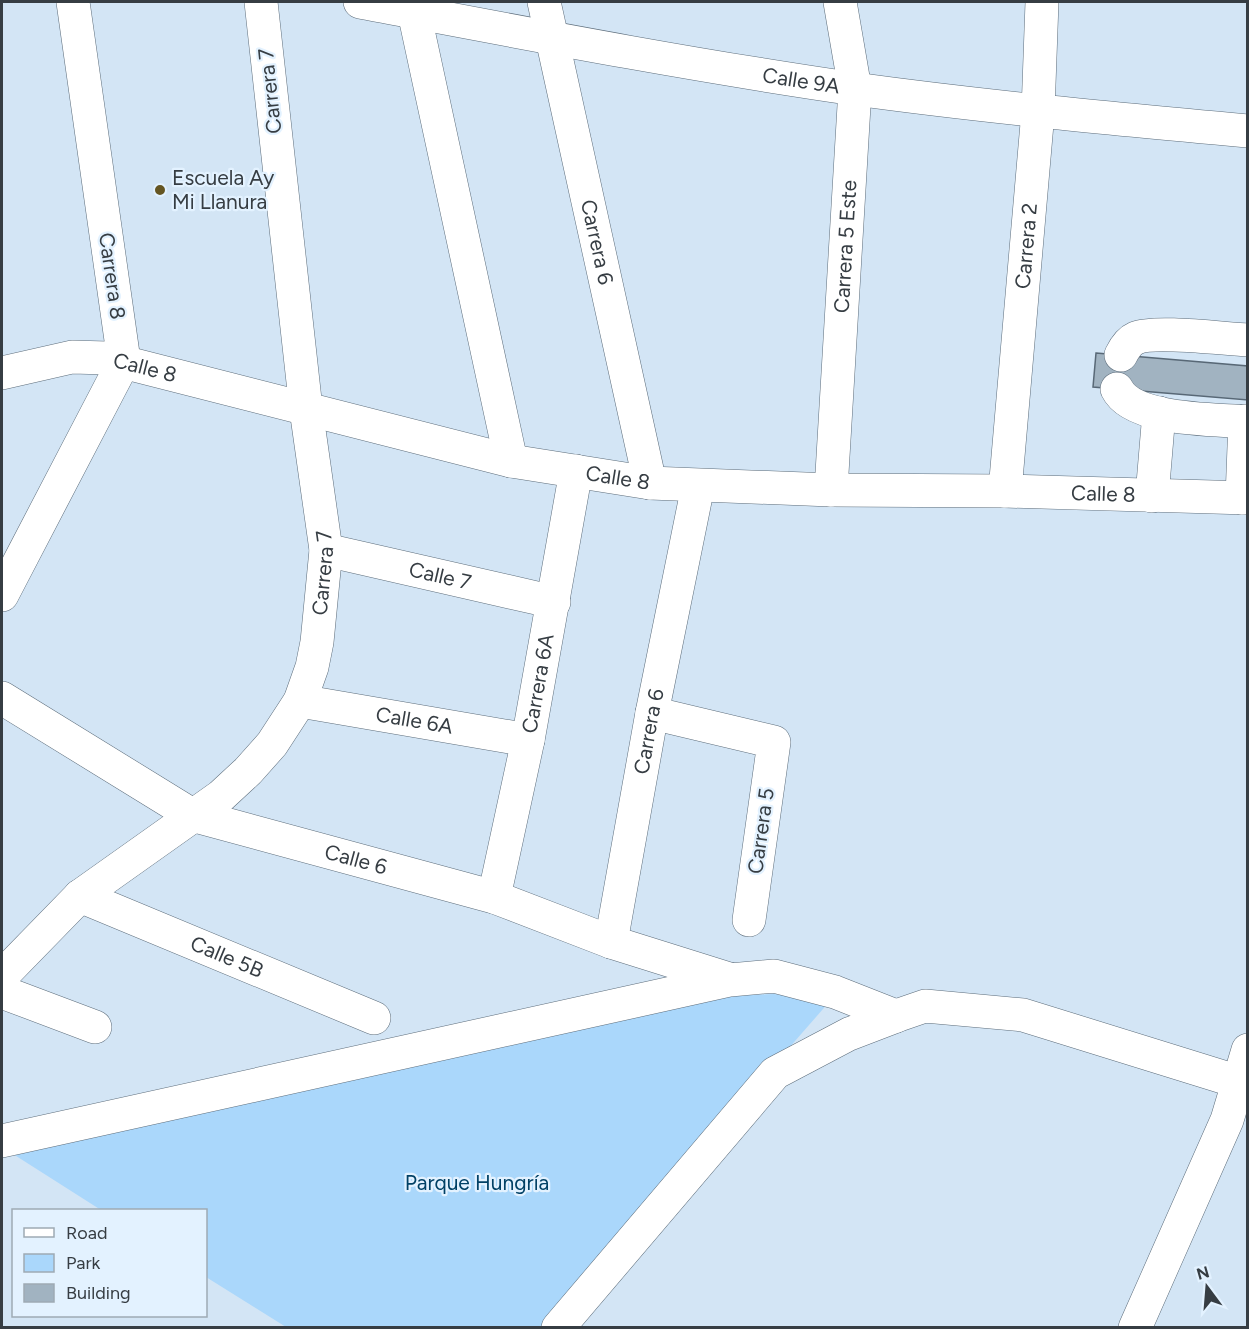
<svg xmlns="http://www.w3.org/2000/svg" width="1249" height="1329" font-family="Figtree,sans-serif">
<rect width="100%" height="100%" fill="#d3e5f5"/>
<path fill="#aad7fb" d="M774,994L830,1001L545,1327H286L206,1277V1210H101L2,1147L640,1000Z"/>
<path fill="#a1b3c1" stroke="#586876" stroke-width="1.5" d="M1096,353L1248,366V400L1093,387Z"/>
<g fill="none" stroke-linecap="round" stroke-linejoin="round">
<g stroke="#5d6d7b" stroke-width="34">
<g id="minor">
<path id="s1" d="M360,2C524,33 689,65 855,89C986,107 1117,119 1248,131"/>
<path id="s2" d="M544,2L650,483"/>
<path d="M414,12L511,461"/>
<path d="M1121,355C1124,349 1129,341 1136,338C1155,330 1224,339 1248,340"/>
<path id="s3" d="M2,373L72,357L107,358L511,461L650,483L831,490L1005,491L1248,498"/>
<path d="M1117,389C1133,421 1215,419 1248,422"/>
<path id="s4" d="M831,490L855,89L840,2"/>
<path id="s5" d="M1005,491L1038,112L1042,2"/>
<path d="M1152,496L1159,413"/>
<path d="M1242,498L1245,421"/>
<path id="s6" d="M326,550L554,602"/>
<path d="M2,595L124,361L73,2"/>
<path id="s7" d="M2,698L192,815L494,897L611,942L729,979"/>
<path id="s8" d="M300,701L528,740"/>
<path d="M652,713L774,742L749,920"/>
<path id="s9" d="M80,896L374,1018"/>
<path id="s10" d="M494,897L528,740L576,471"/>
<path id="s11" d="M611,942L652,713L698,486"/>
<path id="s12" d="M2,976L80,896L221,796L248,771L272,744L300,701L312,667L317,642L326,550L306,409L261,2"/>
<path d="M2,992L95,1027"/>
<path d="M2,1141L730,980L774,976L835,992L896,1016"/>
<path d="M558,1328L775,1073L849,1034L896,1016L925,1006L1023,1015L1239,1082"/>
<path d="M1135,1328L1227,1120L1248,1050"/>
</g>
</g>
<use href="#minor" stroke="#fff" stroke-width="33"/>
</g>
<circle fill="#645522" stroke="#e3f2ff" stroke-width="2" cx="160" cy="190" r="6"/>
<g text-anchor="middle" stroke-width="4.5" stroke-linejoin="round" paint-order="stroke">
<g font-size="21" fill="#363d43" stroke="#e3f2ff">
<text dy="7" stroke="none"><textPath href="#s1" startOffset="448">Calle 9A</textPath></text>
<text transform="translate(270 91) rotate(-96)" y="7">Carrera 7</text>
<text dy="7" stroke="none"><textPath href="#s2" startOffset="246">Carrera 6</textPath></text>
<text dy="7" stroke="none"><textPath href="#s4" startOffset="244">Carrera 5 Este</textPath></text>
<text dy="7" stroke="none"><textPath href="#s5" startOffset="246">Carrera 2</textPath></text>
<text transform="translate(112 276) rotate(82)" y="7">Carrera 8</text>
<text dy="7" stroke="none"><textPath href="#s3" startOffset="146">Calle 8</textPath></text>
<text dy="7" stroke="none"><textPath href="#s3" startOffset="632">Calle 8</textPath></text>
<text dy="7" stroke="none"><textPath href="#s3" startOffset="1118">Calle 8</textPath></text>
<text dy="7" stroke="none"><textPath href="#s12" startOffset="540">Carrera 7</textPath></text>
<text dy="7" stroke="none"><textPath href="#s6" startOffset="117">Calle 7</textPath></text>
<text dy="7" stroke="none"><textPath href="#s10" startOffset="218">Carrera 6A</textPath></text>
<text dy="7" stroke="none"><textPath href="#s8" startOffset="116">Calle 6A</textPath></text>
<text dy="7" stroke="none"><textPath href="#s11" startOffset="214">Carrera 6</textPath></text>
<text transform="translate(761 831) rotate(-82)" y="7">Carrera 5</text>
<text dy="7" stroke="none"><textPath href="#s7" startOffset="393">Calle 6</textPath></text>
<text dy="7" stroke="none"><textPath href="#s9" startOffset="159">Calle 5B</textPath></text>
</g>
<g font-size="21" fill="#363d43" stroke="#e3f2ff" text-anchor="start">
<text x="172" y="185">Escuela Ay<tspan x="172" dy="24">Mi Llanura</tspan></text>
</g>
<g font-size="21" fill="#014166" stroke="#e3f2ff">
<text x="477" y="1190">Parque Hungría</text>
</g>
</g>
<rect width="1249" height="1329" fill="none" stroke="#363d43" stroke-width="6"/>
<rect x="12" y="1209" width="195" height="108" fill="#e3f2ff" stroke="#9eaab4" stroke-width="1.5"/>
<rect x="24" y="1228" width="30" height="9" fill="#ffffff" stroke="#9eaab4" stroke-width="1.5"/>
<text x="66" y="1239" font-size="18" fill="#363d43">Road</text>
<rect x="24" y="1254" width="30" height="18" fill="#aad7fb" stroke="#9eaab4" stroke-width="1.5"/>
<text x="66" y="1269" font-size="18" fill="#363d43">Park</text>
<rect x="24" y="1284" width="30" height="18" fill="#a1b3c1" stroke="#9eaab4" stroke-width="1.5"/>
<text x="66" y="1299" font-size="18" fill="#363d43">Building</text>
<g transform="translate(1207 1287) rotate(344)" stroke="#e3f2ff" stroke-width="4.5" paint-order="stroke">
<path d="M0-4.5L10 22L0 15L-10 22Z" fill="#363d43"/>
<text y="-9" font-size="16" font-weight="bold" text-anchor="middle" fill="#363d43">N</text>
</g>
</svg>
